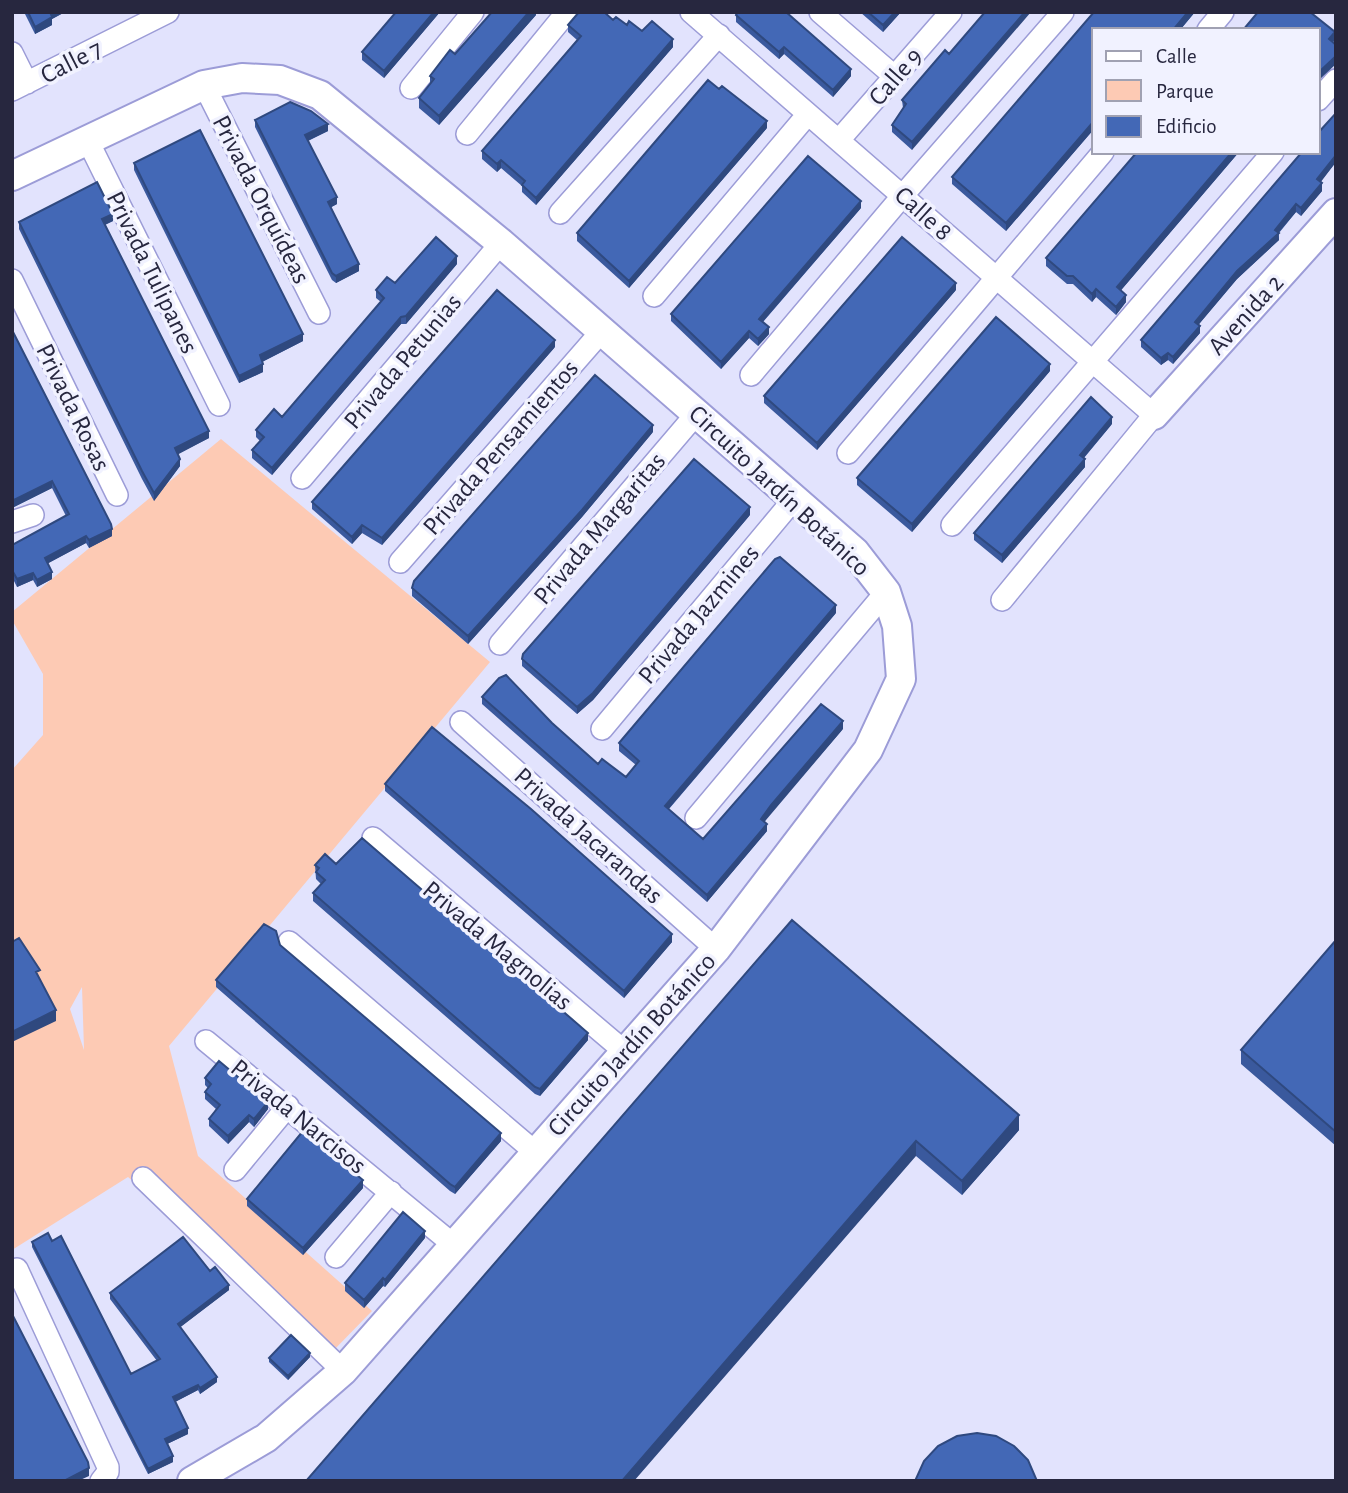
<svg xmlns="http://www.w3.org/2000/svg" width="1348" height="1493" font-family="'Alegreya Sans',sans-serif">
<rect width="100%" height="100%" fill="#e2e3fd"/>
<path fill="#fdcab4" fill-rule="evenodd" d="M221,439L490,662L169,1046L198,1156L372,1311L332,1352L128,1177L12,1250V770L43,735V674L12,620V612ZM82,987L84,1049V1050L70,1009Z"/>
<g fill="none" stroke-linecap="round" stroke-linejoin="round">
<g stroke="#9c9cd7" stroke-width="24">
<path id="street" d="M691,12L1154,415L1002,600
M820,12L894,76
M1208,30L1223,12
M12,53L27,83
M204,85L319,313
M411,88L473,12
M12,90L168,12
M1318,100L1336,80
M467,134L567,12
M87,139L219,405
M839,140L951,12
M560,213L719,35
M12,280L117,495
M654,296L808,114
M751,375L904,194L1063,12
M848,453L1103,152
M302,478L501,243
M12,522L33,515
M952,525L1273,152
M400,562L601,332
M500,644L697,413
M461,722L716,949
M602,729L794,499
M696,818L886,592
M373,838L624,1051
M289,942L535,1152
M206,1041L455,1246
M235,1170L288,1106
M143,1178L343,1371
M336,1257L391,1192
M17,1269L108,1467V1472L101,1481"/>
</g>
<g stroke="#9c9cd7" stroke-width="32">
<path id="secondary" d="M12,176L204,85L242,78L280,80L320,95L501,243L855,552L886,592L897,626L901,679L868,750L716,949L343,1371L266,1438L192,1481
M1154,415L1336,213"/>
</g>
<use href="#street" stroke="#fff" stroke-width="21"/>
<use href="#secondary" stroke="#fff" stroke-width="28"/>
</g>
<path fill="#3a599d" d="M24,12H65L52,19V25L35,34Z
M396,12H440L384,78L362,60V52Z
M536,12V15L439,125L419,108V98L430,84V76L455,54Z
M734,12H786L851,76L833,97L784,54L779,59L736,22V15Z
M860,12H901L883,32Z
M1094,12H1195L1180,30H1094V129L1006,231L952,184V177Z
M613,20L642,31L673,47L536,205L522,192V186L501,168L497,172L482,159V151L577,40L568,32V25Z
M945,50L912,150L892,132V125L903,108L902,100Z
M1336,113V162L1320,182L1322,191L1301,216L1296,212L1279,233V240L1237,279L1198,325L1200,333L1173,364L1168,360L1161,365L1141,347V340Z
M255,120L328,131L308,141L337,204L331,207L359,271L336,283L332,280L255,127Z
M767,128L629,288L577,241V233Z
M1137,152H1239L1121,290L1126,302L1116,315L1096,297L1092,302L1073,284H1067L1046,266V258Z
M134,163L303,341L262,362L263,372L239,383L134,170Z
M861,208L763,322L769,334L758,346L749,338L721,369L671,321V314Z
M113,221L105,225L209,438L177,454L180,466L154,501L142,479L19,229V222Z
M457,264L406,324H401L272,475L252,458V450L260,441L256,437V430L282,417L381,302L376,298V290Z
M956,290L817,450L764,403V396Z
M12,330L112,536L89,548L86,543L48,563L52,579L37,587L33,580L17,587L12,577V545L66,516L52,488L14,507L12,505Z
M555,347L382,545L362,533L352,544L312,509V502Z
M1050,371L912,532L857,485V478Z
M1112,424L1084,458L1085,467L1002,563L974,540V533Z
M653,432L582,517L468,644L412,596V588Z
M750,515L593,700L577,714L522,666V659Z
M836,613L669,809L703,839L843,729L771,812L764,822L767,831L707,902L482,704V697L598,764L626,777L636,765L619,751V743Z
M385,784L672,942L624,998L385,791Z
M336,864L588,1040L540,1096L535,1094L313,901V893L321,884L316,879L315,865Z
M792,920L1019,1130L962,1195L916,1156Z
M1336,940V1146L1241,1064V1050Z
M280,945L501,1141L455,1194L450,1191L216,987V980Z
M205,1078L268,1109L254,1127L249,1122L228,1144L209,1126V1119L216,1109L205,1099V1092L208,1088L205,1085Z
M363,1188L303,1255L247,1206V1199Z
M425,1238L385,1287L383,1286L364,1308L345,1291V1283Z
M32,1242L131,1374L157,1361L110,1299V1293L210,1271L229,1290L180,1327L217,1382L200,1394L198,1390L175,1402L188,1434L167,1444L173,1462L148,1474L32,1247Z
M310,1357L288,1380L269,1362V1358Z"/>
<path fill="#2f497f" d="M65,12L52,19V25L35,34V27L50,13Z
M434,12H440L384,78V71Z
M529,12H536V15L439,125V116Z
M895,12H901L883,32V25Z
M1025,12H1031L912,150V142Z
M1188,12H1195L1180,30H1173Z
M1335,32V40L1329,47V39Z
M673,39V47L536,205V198Z
M784,47V54L779,59V52Z
M1336,56V64L1318,81V73Z
M851,69V76L833,97V90Z
M767,121V128L629,288V281Z
M1094,121V129L1006,231V223Z
M328,124V131L305,142V135Z
M1232,152H1239L1117,295V287Z
M1336,155V162L1317,187V179Z
M501,160V168L497,172V164Z
M1322,183V191L1301,216V208Z
M337,197V204L328,209V202Z
M861,201V208L759,326V319Z
M1296,204V212L1278,233L1279,240L1237,279L1195,329V322L1237,271L1275,230Z
M113,214V221L102,226V219Z
M457,256V264L406,324V316Z
M359,264V271L336,283V276Z
M956,283V290L817,450V443Z
M1096,289V297L1092,302V294Z
M1126,295V302L1116,315V307Z
M401,317V324L272,475V468Z
M1200,326V333L1173,364V357Z
M769,327V334L758,346V339Z
M749,331V338L721,369V362Z
M303,334V341L260,363V355Z
M555,340V347L382,545V538Z
M1168,353V360L1161,365V358Z
M263,364V372L239,383V376Z
M1050,364V371L912,532V524Z
M1112,417V424L1080,462V455Z
M653,425V432L582,517L468,644V636Z
M209,431V438L175,456V448Z
M180,459V466L154,501V493Z
M1085,459V467L1002,563V555Z
M52,481V488L14,507V500Z
M750,507V515L593,700L577,714V707Z
M362,525V533L352,544V537Z
M112,529V536L89,548V540Z
M86,536V543L45,565V558Z
M52,572V579L37,587V580Z
M33,573V580L17,587V579Z
M836,605V613L665,813V806Z
M843,721V729L761,826V819L771,805Z
M767,824V831L707,902V895Z
M672,934V942L624,998V991Z
M56,1010V1021L12,1042V1032Z
M588,1033V1040L540,1096V1089Z
M268,1102V1109L254,1127V1119Z
M249,1115V1122L228,1144V1136Z
M1019,1115V1130L962,1195V1181Z
M501,1133V1141L455,1194V1187Z
M916,1141V1156L634,1481H622Z
M363,1180V1188L303,1255V1248Z
M425,1231V1238L385,1287V1280Z
M383,1278V1286L364,1308V1300Z
M229,1285V1290L178,1329V1324Z
M310,1353V1357L288,1380V1376Z
M217,1377V1382L200,1394V1388Z
M198,1385V1390L173,1403V1397Z
M188,1428V1434L165,1445V1439Z
M173,1456V1462L148,1474V1469Z
M89,1468V1476L78,1481H64Z"/>
<path fill="#4368b6" stroke="#2f497f" stroke-width="2" d="M28,12H50L52,17L35,27Z
M396,12H434L384,71L362,52Z
M492,12H529L439,116L419,98L434,79L430,76L450,50L455,54Z
M579,12H604L613,20L616,17L627,25L629,21L642,31L652,21L673,39L536,198L522,185L525,181L501,160L497,164L482,151L581,36L568,25Z
M738,12H786L851,69L833,90L784,47L779,52L736,15Z
M868,12H895L883,25Z
M985,12H1025L912,142L892,125L906,104L902,100L945,50L949,54Z
M1094,12H1188L1173,30H1094V121L1006,223L952,177Z
M1258,12H1310L1335,32L1329,39L1336,45V56L1318,73V30H1243Z
M708,80L719,89L722,86L767,121L629,281L577,233Z
M290,102L311,111L328,124L305,135L337,197L328,202L359,264L336,276L332,273L255,120Z
M1336,113V155L1317,179L1322,183L1301,208L1296,204L1275,230L1279,233L1237,271L1195,322L1200,326L1173,357L1168,353L1161,358L1141,340L1302,152H1318V133Z
M200,130L303,334L260,355L263,364L239,376L134,163Z
M1137,152H1232L1117,287L1126,295L1116,307L1096,289L1092,294L1073,276H1067L1046,258Z
M808,156L861,201L759,319L769,327L758,339L749,331L721,362L671,314Z
M97,182L113,214L102,219L209,431L175,448L180,459L154,493L142,471L19,222Z
M436,237L457,256L406,316L401,317L272,468L252,450L264,437L256,430L274,409L282,417L384,298L376,290L387,277L395,283Z
M902,237L956,283L817,443L764,396Z
M497,290L555,340L382,538L362,525L352,537L312,502Z
M996,317L1050,364L912,524L857,478Z
M12,330L111,524L112,529L89,540L86,536L45,558L52,572L37,580L33,573L17,579L12,570V545L69,514L52,481L14,500L12,498Z
M595,375L653,425L582,510L468,636L412,588L414,581Z
M1091,397L1112,417L1080,455L1085,459L1002,555L974,533Z
M694,459L750,507L593,693L577,707L522,659L523,654Z
M780,557L836,605L665,806L703,839L821,704L843,721L771,805L761,819L767,824L707,895L482,697L499,678L506,675L552,723L598,764L602,759L626,777L639,761L619,743L775,559Z
M432,727L531,809L672,934L624,991L385,784Z
M362,838L588,1033L540,1089L535,1087L313,893L325,880L316,872L319,868L315,865L325,854L336,864Z
M792,920L1019,1115L962,1181L916,1141L622,1481H306Z
M264,924L276,931L280,945L501,1133L455,1187L450,1184L216,980Z
M19,938L40,970L36,972L56,1010L12,1032V942Z
M1336,940V1132L1241,1050Z
M219,1061L268,1102L254,1119L249,1115L228,1136L209,1119L220,1105L205,1092L211,1084L205,1078Z
M303,1131L363,1180L303,1248L247,1199Z
M403,1212L425,1231L385,1280L383,1278L364,1300L345,1283Z
M48,1233L52,1241L61,1236L131,1374L160,1359L110,1293L183,1237L210,1271L215,1267L229,1285L178,1324L217,1377L200,1388L198,1385L173,1397L188,1428L165,1439L173,1456L148,1469L32,1242Z
M12,1314L88,1462L89,1468L64,1481H12Z
M291,1335L310,1353L288,1376L269,1358Z
M977,1433L996,1436L1014,1446L1028,1460L1037,1481H915L924,1461L938,1446L957,1436Z"/>
<g text-anchor="middle" stroke-width="7" stroke-linejoin="round" paint-order="stroke">
<g font-size="26" fill="#27273f" stroke="#f1f2ff">
<text transform="translate(71 61) rotate(-27)" y="9">Calle 7</text>
<text transform="translate(895 76) rotate(-49)" y="9">Calle 9</text>
<text transform="translate(262 199) rotate(63)" y="9">Privada Orquídeas</text>
<text transform="translate(924 213) rotate(42)" y="9">Calle 8</text>
<text transform="translate(153 272) rotate(64)" y="9">Privada Tulipanes</text>
<text transform="translate(1245 314) rotate(-48)" y="9">Avenida 2</text>
<text transform="translate(402 361) rotate(-50)" y="9">Privada Petunias</text>
<text transform="translate(74 407) rotate(64)" y="9">Privada Rosas</text>
<text transform="translate(500 447) rotate(-49)" y="9">Privada Pensamientos</text>
<text transform="translate(780 490) rotate(43)" y="9">Circuito Jardín Botánico</text>
<text transform="translate(599 528) rotate(-50)" y="9">Privada Margaritas</text>
<text transform="translate(698 614) rotate(-50)" y="9">Privada Jazmines</text>
<text transform="translate(589 835) rotate(42)" y="9">Privada Jacarandas</text>
<text transform="translate(498 945) rotate(40)" y="9">Privada Magnolias</text>
<text transform="translate(631 1044) rotate(-48)" y="9">Circuito Jardín Botánico</text>
<text transform="translate(299 1116) rotate(39)" y="9">Privada Narcisos</text>
</g>
</g>
<rect width="1348" height="1493" fill="none" stroke="#27273f" stroke-width="28"/>
<rect x="1092" y="28" width="228" height="126" fill="#f1f2ff" stroke="#a0a1b2" stroke-width="2"/>
<rect x="1106" y="51" width="35" height="10" fill="#ffffff" stroke="#a0a1b2" stroke-width="2"/>
<text x="1156" y="63" font-size="21" fill="#27273f">Calle</text>
<rect x="1106" y="80" width="35" height="21" fill="#fdcab4" stroke="#a0a1b2" stroke-width="2"/>
<text x="1156" y="98" font-size="21" fill="#27273f">Parque</text>
<rect x="1106" y="116" width="35" height="21" fill="#4368b6" stroke="#a0a1b2" stroke-width="2"/>
<text x="1156" y="133" font-size="21" fill="#27273f">Edificio</text>
</svg>
